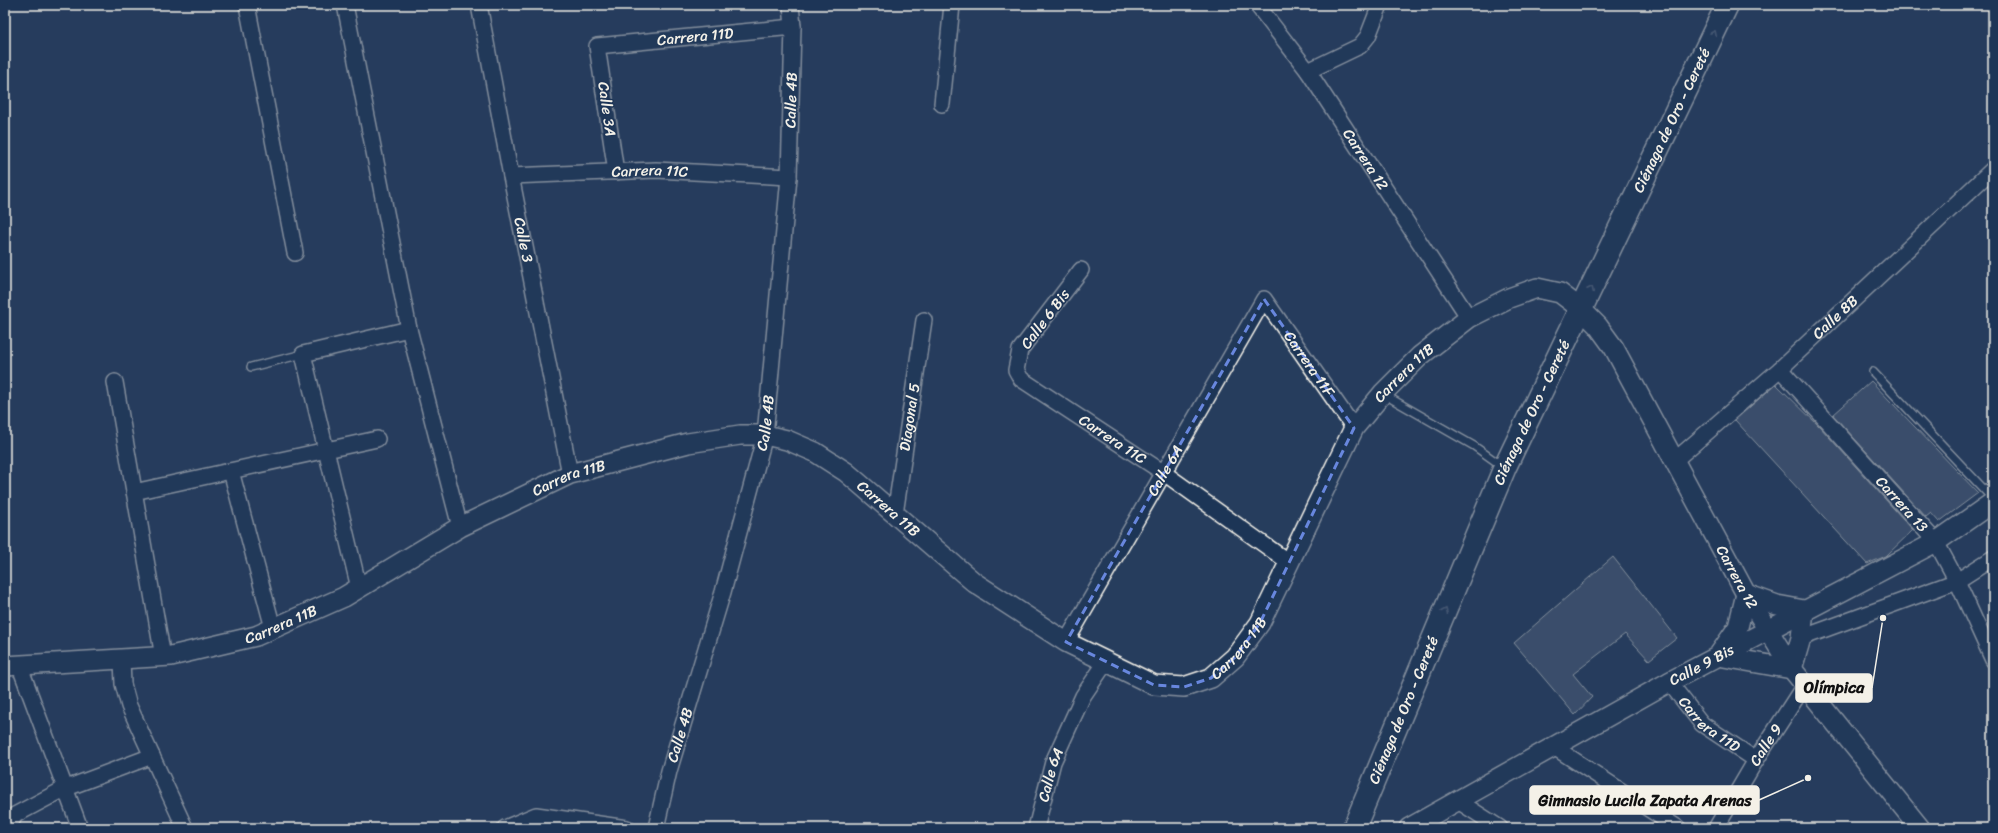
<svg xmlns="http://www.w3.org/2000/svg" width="1998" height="833" font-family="Sriracha,sans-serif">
<rect width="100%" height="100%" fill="#263d5d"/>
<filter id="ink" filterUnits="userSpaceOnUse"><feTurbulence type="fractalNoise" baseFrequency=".025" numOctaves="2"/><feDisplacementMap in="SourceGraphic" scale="8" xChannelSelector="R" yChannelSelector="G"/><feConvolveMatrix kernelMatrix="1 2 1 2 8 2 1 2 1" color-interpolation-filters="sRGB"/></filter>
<g filter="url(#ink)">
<path fill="#52647b" stroke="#f4f1e8" d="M1871,381L1978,493L1939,522L1931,513L1926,517L1833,415Z
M1776,384L1820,427L1913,530L1886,556L1867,564L1735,420Z
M1613,557L1677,638L1649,660L1625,634L1573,674L1592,697L1575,715L1514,643Z"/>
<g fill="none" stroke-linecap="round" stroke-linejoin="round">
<g stroke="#f4f1e8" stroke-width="10">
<path id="service" d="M251,367L303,354
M1873,372L1993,499
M1383,394L1474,446L1502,466"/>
</g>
<g stroke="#f4f1e8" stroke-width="18">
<g id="minor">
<path d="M247,5L295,253"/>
<path d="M345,5L409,329L460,527"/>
<path id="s1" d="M479,5L511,176L570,474"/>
<path id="s2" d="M1257,5L1308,71L1469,318"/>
<path d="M1308,71L1360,46L1368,36L1380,5"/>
<path d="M942,104L952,5"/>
<path id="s3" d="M616,172L597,46L793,27"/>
<path id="s4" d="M511,176L656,170L789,177"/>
<path id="s5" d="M1081,270L1020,350L1016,370L1021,379L1164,473L1290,563"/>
<path id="s6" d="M1780,369L1936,542L1957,581L1993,660"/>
<path d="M115,382L163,657"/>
<path id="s7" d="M1674,461L1780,369L1993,169"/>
<path d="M231,471L273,628"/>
<path d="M134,492L377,439"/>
<path id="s8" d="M895,514L924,320"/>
<path d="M359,588L303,354L409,329"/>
<path d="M1801,638L1957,581L1993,558"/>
<path id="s9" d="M1066,642L1264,299L1354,428"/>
<path d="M122,660L123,684L129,706L185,828"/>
<path d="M20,667L80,828"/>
<path id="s10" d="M1669,682L1702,724L1756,760"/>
<path d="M1554,747L1678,828"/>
<path d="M1458,801L1500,828"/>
<path d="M8,828L15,815L64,789L152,756"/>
<path d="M505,828L536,815L627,828"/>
<path id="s11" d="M656,828L669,771L723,592L765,435L789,177L793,27L791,5"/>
<path id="s12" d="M1036,828L1053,762L1083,696L1106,662"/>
<path id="s13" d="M1716,828L1756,760L1805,684"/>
</g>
</g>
<g stroke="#f4f1e8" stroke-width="22">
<g id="tertiary">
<path d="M1746,594L1777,605L1804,610L1801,638L1792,669L1718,656L1738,627Z"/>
<path id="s14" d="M5,666L171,656L256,636L344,597L460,527L570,474L688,443L740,435H765L787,440L815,452L846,472L975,583L1066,642L1154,685L1184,687L1211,678L1235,657L1260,623L1354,428L1383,393L1420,356L1469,318L1509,298L1537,288L1560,293L1581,309L1598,326L1614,348L1746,594L1792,669L1920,828"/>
<path id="s15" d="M1409,828L1669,682L1936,542L1993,502"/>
</g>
</g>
<g stroke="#f4f1e8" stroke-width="25">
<g id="trunk">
<path id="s16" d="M1354,828L1505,467L1727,5"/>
</g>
</g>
<use href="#service" stroke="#1d3557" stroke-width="7"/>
<use href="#minor" stroke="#1d3557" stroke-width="15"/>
<use href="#tertiary" stroke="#1d3557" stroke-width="19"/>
<use href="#trunk" stroke="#1d3557" stroke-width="22"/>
</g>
<defs><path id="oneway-chevron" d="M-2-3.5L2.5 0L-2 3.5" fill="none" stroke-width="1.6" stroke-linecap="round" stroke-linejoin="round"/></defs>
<g stroke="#68778a">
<use href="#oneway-chevron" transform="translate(1714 33) rotate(-64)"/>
<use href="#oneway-chevron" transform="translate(1591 289) rotate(-64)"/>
<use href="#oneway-chevron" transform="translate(1445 611) rotate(-67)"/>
</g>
</g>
<path d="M0 0H1998V833H0ZM1264,299L1354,428L1260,623L1235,657L1211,678L1184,687L1154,685L1066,642Z" fill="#263d5d" fill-opacity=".55" fill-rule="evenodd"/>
<path fill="none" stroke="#6887de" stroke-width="3" stroke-dasharray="8 5" stroke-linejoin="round" d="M1264,299L1354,428L1260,623L1235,657L1211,678L1184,687L1154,685L1066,642Z"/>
<g text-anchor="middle" stroke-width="3" stroke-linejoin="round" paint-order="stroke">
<g font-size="15" fill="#f4f1e8" stroke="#1d3557">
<text dy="5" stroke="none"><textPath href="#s3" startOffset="226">Carrera 11D</textPath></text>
<text dy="5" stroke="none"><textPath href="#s11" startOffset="744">Calle 4B</textPath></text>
<text transform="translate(607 109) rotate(82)" y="5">Calle 3A</text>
<text dy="5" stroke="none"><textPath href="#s16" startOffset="776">Ciénaga de Oro - Cereté</textPath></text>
<text dy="5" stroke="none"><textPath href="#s2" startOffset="189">Carrera 12</textPath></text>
<text dy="5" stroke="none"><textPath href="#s4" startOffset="139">Carrera 11C</textPath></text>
<text dy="5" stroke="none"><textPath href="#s1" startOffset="239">Calle 3</textPath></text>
<text dy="5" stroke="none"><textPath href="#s7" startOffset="216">Calle 8B</textPath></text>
<text transform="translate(1045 319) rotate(-53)" y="5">Calle 6 Bis</text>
<text dy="5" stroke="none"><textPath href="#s9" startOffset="475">Carrera 11F</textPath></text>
<text dy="5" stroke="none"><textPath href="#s14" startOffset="1697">Carrera 11B</textPath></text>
<text dy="5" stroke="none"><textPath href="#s16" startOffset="452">Ciénaga de Oro - Cereté</textPath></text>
<text dy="5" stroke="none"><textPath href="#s8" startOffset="98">Diagonal 5</textPath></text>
<text dy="5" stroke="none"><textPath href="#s11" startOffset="420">Calle 4B</textPath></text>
<text dy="5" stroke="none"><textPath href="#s5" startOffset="241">Carrera 11C</textPath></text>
<text dy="5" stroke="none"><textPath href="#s9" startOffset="198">Calle 6A</textPath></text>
<text dy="5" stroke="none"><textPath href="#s14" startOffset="605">Carrera 11B</textPath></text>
<text dy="5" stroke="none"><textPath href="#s6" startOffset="182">Carrera 13</textPath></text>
<text dy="5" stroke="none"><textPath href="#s14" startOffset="953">Carrera 11B</textPath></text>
<text dy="5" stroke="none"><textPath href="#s14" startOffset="2218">Carrera 12</textPath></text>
<text dy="5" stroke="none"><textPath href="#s14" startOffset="281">Carrera 11B</textPath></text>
<text dy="5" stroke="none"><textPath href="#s14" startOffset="1373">Carrera 11B</textPath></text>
<text dy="5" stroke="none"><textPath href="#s15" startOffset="335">Calle 9 Bis</textPath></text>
<text dy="5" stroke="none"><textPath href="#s16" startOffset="128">Ciénaga de Oro - Cereté</textPath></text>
<text dy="5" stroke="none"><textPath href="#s10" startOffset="59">Carrera 11D</textPath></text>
<text dy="5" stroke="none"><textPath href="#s11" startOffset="96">Calle 4B</textPath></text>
<text dy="5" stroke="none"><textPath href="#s13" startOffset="97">Calle 9</textPath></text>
<text dy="5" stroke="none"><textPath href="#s12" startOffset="55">Calle 6A</textPath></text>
</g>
</g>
<path fill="none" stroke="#f4f1e8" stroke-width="1.5" d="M1883 618L1872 688M1808 778L1759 800"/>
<g fill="#f4f1e8" stroke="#1d3557" stroke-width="1.5">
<circle cx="1883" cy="618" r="4"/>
<circle cx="1808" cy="778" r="4"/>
</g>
<g fill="#f4f1e8" stroke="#f4f1e8" stroke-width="1.5">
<rect x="1796" y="674" width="76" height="28" rx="4"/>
<rect x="1530" y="786" width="229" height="28" rx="4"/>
</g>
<g font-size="16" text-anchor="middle" font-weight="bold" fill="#111">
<text x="1834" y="693">Olímpica</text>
<text x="1645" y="806">Gimnasio Lucila Zapata Arenas</text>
</g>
<rect width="1998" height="833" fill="none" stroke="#1d3557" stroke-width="20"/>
<rect x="10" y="10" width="1978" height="813" fill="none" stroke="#f4f1e8" stroke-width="1.5" filter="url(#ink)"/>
</svg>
